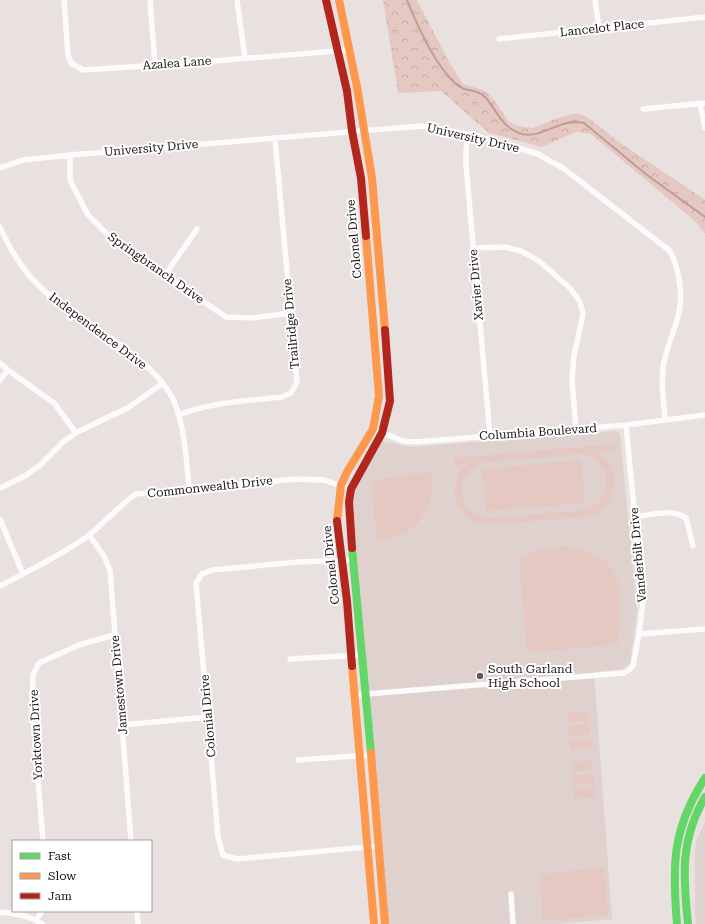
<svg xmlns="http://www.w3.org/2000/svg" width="705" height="924" font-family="'Roboto Serif',serif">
<defs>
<pattern id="forest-crowns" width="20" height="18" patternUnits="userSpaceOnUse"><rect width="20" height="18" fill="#e5c8c2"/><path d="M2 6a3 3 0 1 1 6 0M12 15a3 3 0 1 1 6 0" fill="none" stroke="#c4aba6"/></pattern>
</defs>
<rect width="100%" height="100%" fill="#e8e1e0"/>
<path fill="#dfd1ce" d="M616,431L620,434L637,611L630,663L623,669L594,672L612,919L557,924H388L352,507L354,488L381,441L411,447Z
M705,822V924H696L695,911V850L697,839Z"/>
<path fill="url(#forest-crowns)" d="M383,0H417L450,64L463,84L483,90L492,97L509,122L519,126L532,128L558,118L577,113L589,118L616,140L705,200V234L696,222L591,134L576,132L542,147L489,133L441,91L398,93Z"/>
<path fill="#e5c8c2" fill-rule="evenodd" d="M615,444V451L598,453C624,472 618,512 584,517L485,525C454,519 445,487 466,464L455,465L454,458ZM577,454C611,455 618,496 587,510L487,518C456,513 452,476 481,463Z
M581,460L585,503L486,511L482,469Z
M431,472C436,511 416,537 377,541L371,483L374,480Z
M567,546C579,549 592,551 602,559C628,578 620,617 618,644L527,653L519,557L543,549Z
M588,711L589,721L568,722L567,713Z
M589,724L590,734L569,736L568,726Z
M591,738V748L570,750L569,740Z
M592,760L593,770L572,772L571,762Z
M593,774L594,783L573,785L572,775Z
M594,787L595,797L574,799L573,789Z
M604,868L608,915L543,921L539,874Z"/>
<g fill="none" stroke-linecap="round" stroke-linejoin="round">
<path stroke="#bf9c95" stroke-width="2" d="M407,0C417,25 435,64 454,82C457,84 461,88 464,89C472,91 480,91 486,98C497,111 503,129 522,134C540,138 554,124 572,122C575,122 580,122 584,123L647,175L705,217"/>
<path stroke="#fcfafa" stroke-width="5.5" d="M64,0L68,55L71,63L83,70L189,63L349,50
M150,0L155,64
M237,0L245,58
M595,0L599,28
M499,39L705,17
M700,103L705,128
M643,109L705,103
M468,134L466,149V165L490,436
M70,155V180L88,215L105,232L165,275L226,317L252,318L290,313
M0,168L23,160L70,155L422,126L468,134L501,143L538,154L550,161L563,168L670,251C680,271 684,299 677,320C673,334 667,347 664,362C660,381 664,401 665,420
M0,227C11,252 28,278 49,295C86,326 149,355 172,397C184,420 187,463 189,489
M473,248L505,247L521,251L539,261L571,289L580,302L583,314L574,356L572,380L576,429
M165,275L197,229
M0,363L8,370L54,403L76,433
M0,380L8,370
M178,415C213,402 245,401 282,397L291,393L297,382L275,139
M373,429L403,441L416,442L626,425L705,415
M0,488L25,476L39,466L63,442L76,433L129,407L163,383
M634,517C650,515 673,508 686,518L693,546
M0,519L23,574
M89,535L104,556L110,570L131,841
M353,560L298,562L212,570L202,574L196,583L218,837L223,855L237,859L378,846
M0,586C30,570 60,556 88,536C105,523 118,506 136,494L296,479L324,480L351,489
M639,634L705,629
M290,659L362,655
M354,695L624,673L629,670L633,666L639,634L643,602L626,425
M122,725L208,717
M298,760L370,755
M43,841L32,706L33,675L39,663L79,645L114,635
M511,894L513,924
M137,911L138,924
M0,912C15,914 29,915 42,924
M36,920L42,911"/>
<path stroke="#63d668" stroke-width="8" d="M352,548L371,753
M677,924C672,865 672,829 705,778
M688,924C683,876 680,840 705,797"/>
<path stroke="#ff974d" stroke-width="8" d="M339,0L357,87L372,178L385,330
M337,521L341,485L347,472L373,429L379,396L366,236
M352,666L374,924
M371,753L385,924"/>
<path stroke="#b3261e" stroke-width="8" d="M326,0L347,91L352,131L361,178L366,236
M337,521L347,601L352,666
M352,548L349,502L351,489L382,433L390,401L385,330"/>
</g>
<circle fill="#625d5c" stroke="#fff" stroke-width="1.5" cx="480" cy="676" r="4"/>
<g text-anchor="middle" stroke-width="4" stroke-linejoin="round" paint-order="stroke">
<g font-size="12" fill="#1a1615" stroke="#fff">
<text transform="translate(602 28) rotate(-6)" y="4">Lancelot Place</text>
<text transform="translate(177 63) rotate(-4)" y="4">Azalea Lane</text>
<text transform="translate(473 138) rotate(13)" y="4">University Drive</text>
<text transform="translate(151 148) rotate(-5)" y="4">University Drive</text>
<text transform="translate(354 239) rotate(-95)" y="4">Colonel Drive</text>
<text transform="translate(156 268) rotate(35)" y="4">Springbranch Drive</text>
<text transform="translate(476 285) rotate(-95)" y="4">Xavier Drive</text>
<text transform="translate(291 324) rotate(-95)" y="4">Trailridge Drive</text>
<text transform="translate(98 331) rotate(37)" y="4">Independence Drive</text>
<text transform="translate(538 432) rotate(-4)" y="4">Columbia Boulevard</text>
<text transform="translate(210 487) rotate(-6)" y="4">Commonwealth Drive</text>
<text transform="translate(638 555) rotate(-95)" y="4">Vanderbilt Drive</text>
<text transform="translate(331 565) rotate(-96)" y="4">Colonel Drive</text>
<text transform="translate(119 685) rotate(-95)" y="4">Jamestown Drive</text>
<text transform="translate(208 716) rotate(-95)" y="4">Colonial Drive</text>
<text transform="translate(36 735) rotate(-93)" y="4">Yorktown Drive</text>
</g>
<g font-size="12" fill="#1a1615" stroke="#fff" text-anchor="start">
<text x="488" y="673">South Garland<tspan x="488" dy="14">High School</tspan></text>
</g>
</g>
<rect x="12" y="840" width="140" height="72" fill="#ffffff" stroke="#a3a2a1"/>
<rect x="20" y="853" width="20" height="6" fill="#63d668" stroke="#a3a2a1"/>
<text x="48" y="860" font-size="12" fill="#1a1615">Fast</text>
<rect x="20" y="873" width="20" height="6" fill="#ff974d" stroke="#a3a2a1"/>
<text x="48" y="880" font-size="12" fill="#1a1615">Slow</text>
<rect x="20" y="893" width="20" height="6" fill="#b3261e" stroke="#a3a2a1"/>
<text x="48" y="900" font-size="12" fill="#1a1615">Jam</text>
</svg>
